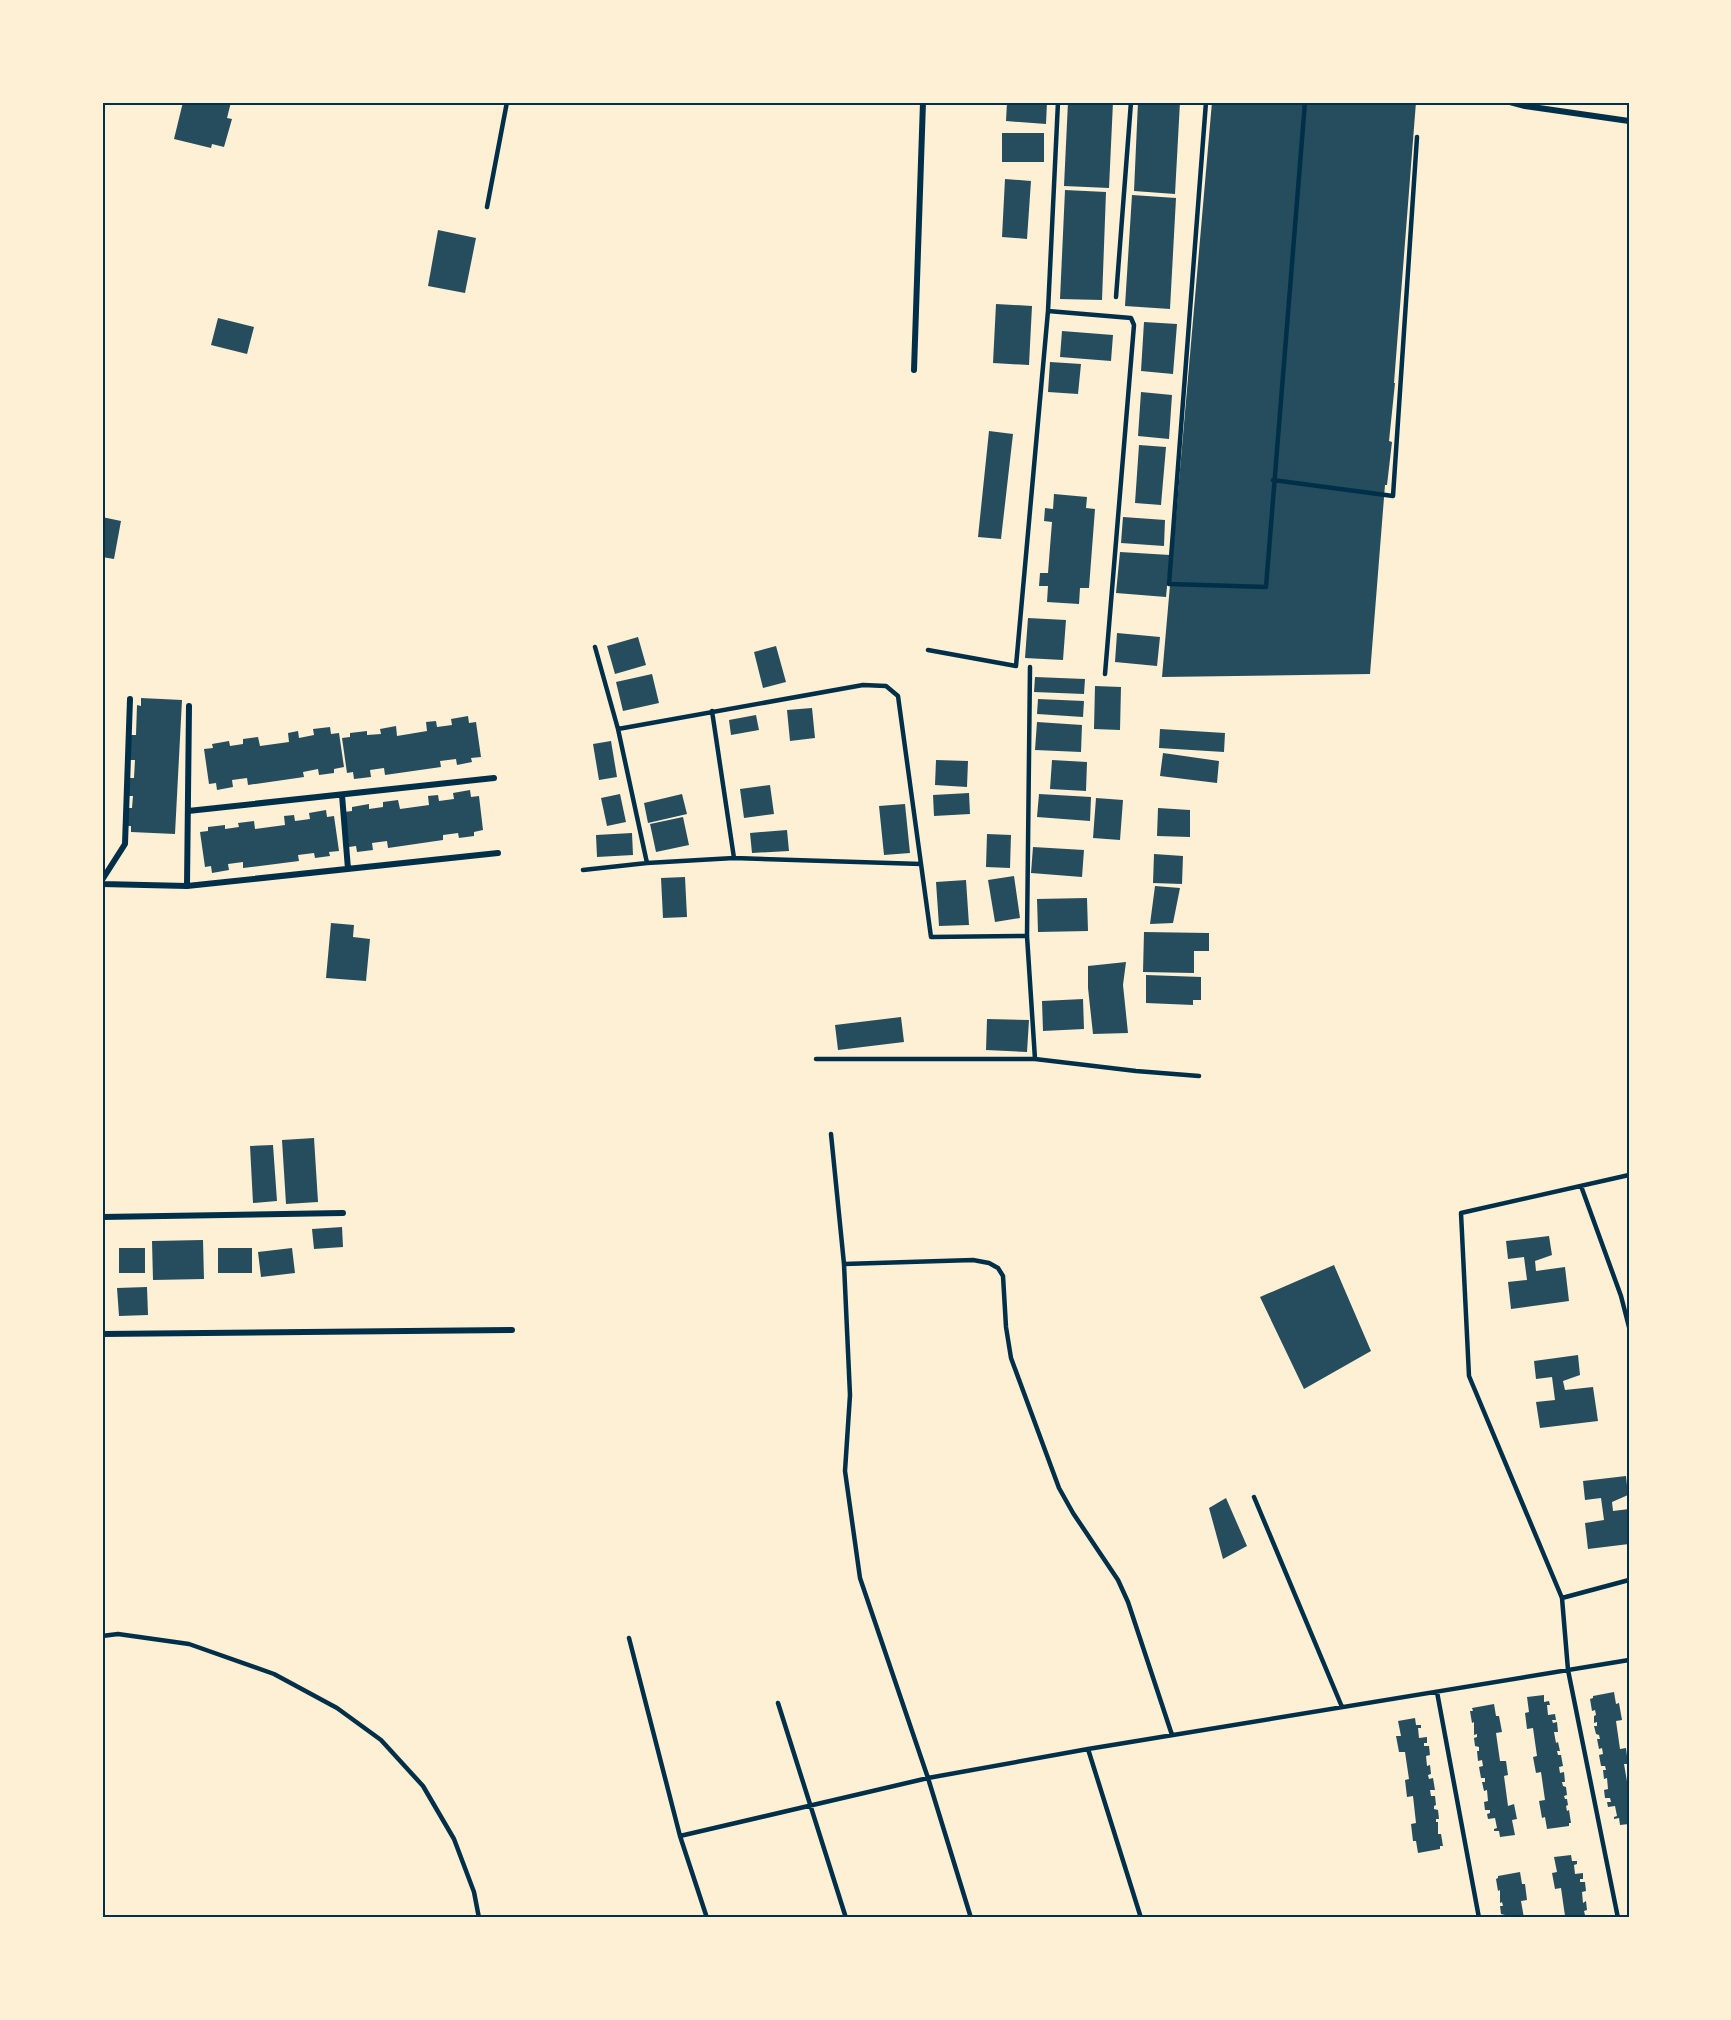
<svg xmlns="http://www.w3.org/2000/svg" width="1731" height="2020" font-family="Lato,sans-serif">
<rect width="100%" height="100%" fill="#fdf0d5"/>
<path fill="#264d5e" d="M183,102H231L227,118L232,119L224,147L212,144L211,148L174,139Z
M1007,102H1047L1046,124L1006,121Z
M1068,102H1113L1109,188L1064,186Z
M1138,102H1180L1175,194L1134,191Z
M1212,102H1416L1394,383H1395L1389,441L1392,442L1387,485H1385L1370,674L1162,677Z
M1002,133H1044V162H1002Z
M1005,179L1031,181L1027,239L1002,237Z
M1065,190L1106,192L1102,300L1060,299Z
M1132,195L1176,198L1170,309L1125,306Z
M438,230L476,238L465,293L428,286Z
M996,304L1032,306L1029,365L993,363Z
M218,318L254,327L247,354L211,345Z
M1144,322L1177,324L1173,374L1141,371Z
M1062,331L1113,335L1111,361L1060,357Z
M1050,362L1081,364L1078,394L1048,392Z
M1141,392L1172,395L1169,439L1138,436Z
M989,431L1013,434L1001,539L978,537Z
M1139,445L1166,447L1161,505L1135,503Z
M1054,494L1087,497L1086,508L1095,509L1089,588H1080L1079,604L1047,602L1048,586H1039L1040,573H1048L1052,522L1044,521L1045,508L1053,509Z
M102,517L121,521L114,559L102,557Z
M1123,517L1165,520L1164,546L1121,543Z
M1120,552L1170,555L1166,597L1116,593Z
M1028,618L1066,620L1063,660L1025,658Z
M1117,633L1160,637L1157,666L1115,662Z
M638,637L646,665L615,674L607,646Z
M776,646L786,682L763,688L754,652Z
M652,674L659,703L623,711L616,682Z
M1035,677L1085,679L1084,694L1034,692Z
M1095,686L1121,687L1120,730L1094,729Z
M141,698L182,700L175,834L131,832V826H126L127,808H132L133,796H128L129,778H134L135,760H129L130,735H136L137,705L141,706Z
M1038,699L1084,701L1083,717L1037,714Z
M812,708L815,738L790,741L787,710Z
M756,715L759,730L731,735L729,720Z
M468,716L469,723L476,722L481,757L471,758L472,762L457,765L456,759L440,761L441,767L385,775L384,768L370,770L371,777L354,779L353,772L347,773L342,738L350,737V733L367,731V735L381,734L380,729L396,726L397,736L427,731L426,722L436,721L437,727L452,725L451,719Z
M1037,722L1082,725L1081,752L1035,750Z
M330,727L331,734L339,733L344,767L334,769V773L319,775L318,769L303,772L304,777L248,785L247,778L232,780L233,787L217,790L216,783L209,784L204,749L213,748L212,744L229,741L230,746L243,744V739L258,737L260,746L289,742L288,733L298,731L299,738L314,735L313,729Z
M1160,729L1225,733L1224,752L1159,748Z
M611,741L617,777L599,780L593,744Z
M1163,753L1219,761L1217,783L1160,776Z
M936,760L968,761L967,787L935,785Z
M1052,760L1087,762L1086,791L1050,789Z
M770,785L774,814L744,818L740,789Z
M470,790L471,797L479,796L483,830L474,832V836L459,838L458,833L443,835V840L388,848L387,841L372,843L373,850L357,852L356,846L349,847L344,812L352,811V807L369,804V809L383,807V802L398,800L400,809L429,805L428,796L438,795L439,801L454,799L453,793Z
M969,793L970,814L934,816L933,795Z
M620,794L626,822L607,826L601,798Z
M682,794L687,814L648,823L644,803Z
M1039,794L1091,797L1090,821L1037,817Z
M1096,798L1123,800L1120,840L1093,838Z
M905,804L910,853L884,855L879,806Z
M1158,808L1190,810V837L1157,836Z
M326,810L327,817L334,816L339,851L329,852L330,856L315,858L314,853L298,855L299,861L243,868V862L228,864L229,870L212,873L211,866L205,867L200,832L208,831V827L225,825V829L239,827L238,823L254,821L255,829L285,825L284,816L294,815L295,821L310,819L309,813Z
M683,817L689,845L656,852L650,824Z
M787,830L789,851L752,853L750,833Z
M632,833L633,855L597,857L596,835Z
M987,834L1011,835L1010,868L986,867Z
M1033,847L1084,850L1082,877L1031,873Z
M1154,854L1183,856L1182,884L1153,883Z
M1014,876L1020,918L995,922L988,880Z
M685,877L687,917L663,918L661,878Z
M966,880L969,925L939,926L936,882Z
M1155,886L1180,888L1173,923L1150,924Z
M1087,898L1088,931L1038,932L1037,899Z
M331,923L354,925L353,937L370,939L366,981L326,978Z
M1144,932L1209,933V951H1194V973L1143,972Z
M1126,962L1123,985L1128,1033L1093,1034L1088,988V966Z
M1146,975L1201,977V1000H1193V1005L1146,1003Z
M1083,999L1084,1029L1043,1031L1042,1001Z
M901,1017L904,1042L838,1050L835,1025Z
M987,1019L1029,1020L1027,1052L986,1050Z
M314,1138L318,1202L286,1204L282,1140Z
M273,1145L277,1201L253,1203L250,1146Z
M342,1227L343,1247L314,1249L312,1229Z
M1549,1236L1552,1255L1535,1261L1536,1271L1565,1267L1569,1301L1511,1309L1508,1282L1527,1280L1524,1257L1508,1259L1506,1241Z
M203,1240L204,1279L153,1280L152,1241Z
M119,1248H145V1273H119Z
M218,1248H252V1273H218Z
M292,1248L295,1273L261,1277L258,1252Z
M1334,1265L1371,1351L1304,1389L1260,1297Z
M147,1287L148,1315L119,1316L117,1288Z
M1578,1355L1580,1375L1563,1381L1565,1390L1593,1387L1598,1421L1540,1428L1536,1402L1555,1400L1552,1377L1536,1379L1534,1361Z
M1626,1476L1628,1495L1612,1502L1613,1511L1629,1509V1544L1588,1549L1585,1523L1604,1520L1601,1498L1585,1500L1583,1481Z
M1226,1498L1247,1546L1223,1559L1209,1508Z
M1614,1692L1616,1704L1619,1703L1622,1720L1616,1721L1620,1749L1626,1748L1628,1764H1624L1629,1793V1824L1620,1825L1619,1818L1614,1819V1817L1617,1816L1615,1806L1608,1807L1607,1802H1611L1610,1798H1605L1604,1790L1608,1789L1607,1778L1604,1779L1603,1770H1606L1605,1766H1601L1599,1755L1603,1754L1602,1748L1599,1749L1597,1739H1600L1599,1735L1596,1734L1594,1726H1597V1722L1594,1723V1716L1596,1715L1595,1710L1592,1711L1590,1699L1593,1698V1696Z
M1544,1695V1702L1549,1701L1550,1705H1547L1548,1715L1555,1714L1556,1720H1552L1553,1723L1557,1722L1558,1732H1554L1556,1743L1558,1742L1560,1751H1557L1558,1755H1561L1563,1766L1559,1767L1560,1773L1564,1772L1565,1782H1562L1563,1786L1566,1787L1567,1795L1564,1796L1565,1799H1567L1568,1805L1566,1806L1567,1811L1569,1810L1571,1823H1569V1826L1547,1829L1545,1817L1542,1818L1539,1801L1545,1800L1541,1772L1536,1773L1533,1757L1537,1756L1533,1728L1527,1729L1525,1713L1529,1712L1527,1697Z
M1494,1704L1496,1716H1499L1502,1732L1496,1733L1500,1761H1506L1508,1775L1504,1776L1508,1806L1514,1804L1517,1819L1512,1820L1515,1835L1500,1837L1499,1831H1494V1829L1497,1828L1495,1818L1488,1819L1487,1814L1490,1813V1810H1485L1484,1802L1488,1801L1487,1790L1484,1791L1482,1782H1485V1778H1481L1479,1767L1483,1766L1482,1760L1478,1761L1477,1751H1479V1747L1475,1746L1474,1738L1477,1737V1734L1474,1735V1722L1472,1723L1470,1711H1473L1472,1708Z
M1415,1718L1416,1725H1421V1728H1418L1419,1738L1427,1737V1743H1424V1746H1429L1430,1755L1426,1756L1427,1766L1430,1765L1431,1774L1428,1775L1429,1779L1433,1778L1435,1790H1430L1431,1796H1435L1436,1805L1434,1806V1809L1438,1810L1439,1819H1436V1822H1438V1834H1441L1443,1846H1440V1849L1418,1853L1416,1841H1413L1411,1824L1416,1823L1413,1796L1407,1797L1405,1780L1409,1779L1405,1752H1399L1396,1736H1401L1398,1721Z
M1571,1855L1572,1861H1577V1864L1574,1865L1575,1874L1583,1873V1879H1580V1882H1585L1586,1891L1582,1892L1583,1903L1586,1901L1587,1910L1584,1911L1585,1915H1589V1918H1559L1565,1916L1561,1888L1555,1889L1552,1873L1557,1872L1554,1857Z
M1520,1872L1522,1884H1525L1527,1900L1521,1901L1524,1918H1505V1915L1501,1914L1500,1906H1503L1502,1902L1500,1903V1890L1498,1891L1496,1879L1498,1878V1876Z"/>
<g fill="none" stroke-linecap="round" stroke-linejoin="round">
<path stroke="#003049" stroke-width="4.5" d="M1206,102L1169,584L1266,587L1305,102
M487,207L507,102
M1116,297L1131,102
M1048,311L1131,318L1134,325L1105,674
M1273,480L1393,496L1417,137
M595,647L618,729L647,863
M928,650L1016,666L1048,311L1058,102
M1030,667L1027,936L1035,1059
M712,711L734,858
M618,729L863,685L886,686L898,696L931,937L1027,936
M583,870L647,863L734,858L921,864
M816,1059H1035L1136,1071L1199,1076
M831,1134L844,1264L850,1395L845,1471L860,1578L928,1778L971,1918
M1581,1186L1621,1296L1629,1327
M844,1264L973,1260L989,1263L998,1268L1003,1276L1006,1327L1011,1358L1059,1488L1073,1513L1118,1580L1128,1602L1172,1735
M1254,1497L1342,1707
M1562,1598L1629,1580
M102,1636L118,1634L189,1644L274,1674L337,1708L381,1740L423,1786L454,1839L474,1892L479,1918
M629,1638L680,1836L707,1918
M1437,1692L1479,1918
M778,1703L846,1918
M1088,1749L1141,1918
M680,1836L928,1778L1088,1749L1629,1660
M1618,1918L1568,1670L1562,1598L1469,1376L1461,1213L1629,1175"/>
<path stroke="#003049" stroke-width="6" d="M1510,102L1525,106L1629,121
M914,370L923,102
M342,795L348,869
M188,811L494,778
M102,880L125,844L130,699
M102,884L187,886L189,706
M187,886L498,853
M102,1217L343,1213
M102,1334L512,1330"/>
</g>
<rect width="1731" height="2020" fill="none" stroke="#fdf0d5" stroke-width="207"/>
<rect x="104" y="104" width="1524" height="1812" fill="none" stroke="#003049" stroke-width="2"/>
</svg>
